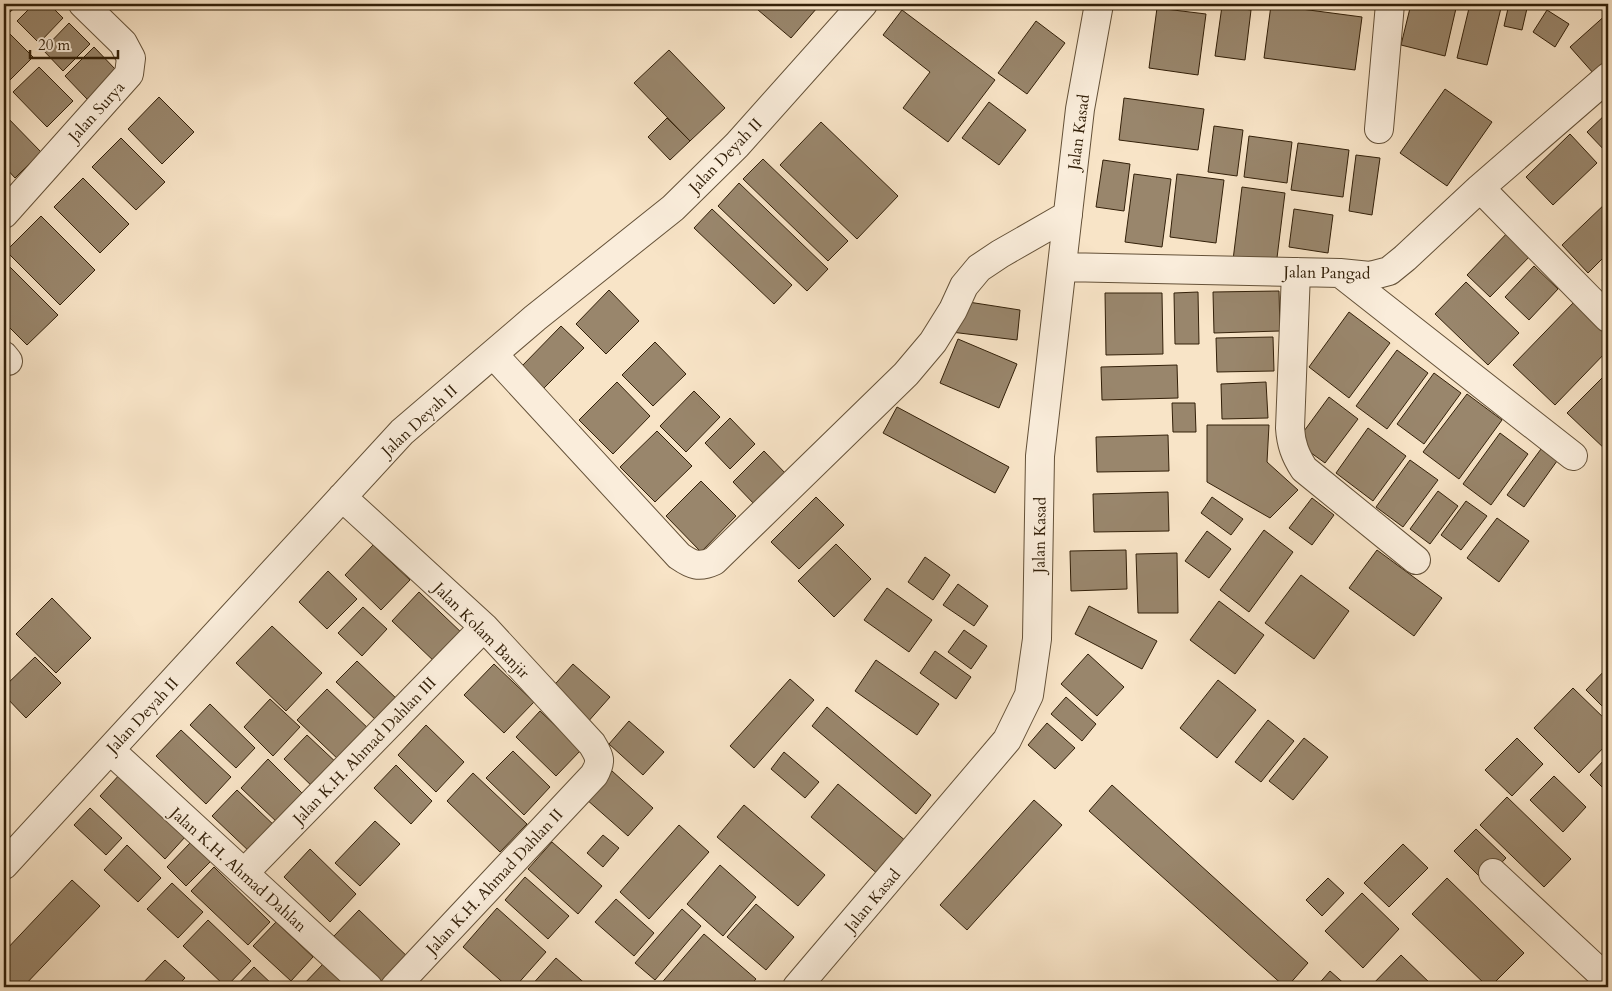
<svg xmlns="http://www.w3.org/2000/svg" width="1612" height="991" font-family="Cardo,serif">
<rect width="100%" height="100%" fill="#f8e4c7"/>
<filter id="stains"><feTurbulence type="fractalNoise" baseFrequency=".004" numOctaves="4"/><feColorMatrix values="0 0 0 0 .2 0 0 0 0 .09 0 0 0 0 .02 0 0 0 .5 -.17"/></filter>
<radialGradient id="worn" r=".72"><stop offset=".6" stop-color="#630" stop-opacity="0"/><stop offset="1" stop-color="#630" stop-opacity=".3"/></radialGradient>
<path fill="#99866c" stroke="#332009" d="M4,4H19L10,12Z
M34,4H49L63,18L39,43L17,21Z
M751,4H812L817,8L791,38Z
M1411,4H1457L1445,56L1401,45Z
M1470,4H1502L1487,65L1457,58Z
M1509,4H1528L1522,30L1504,26Z
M1271,5L1362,17L1355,70L1264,58Z
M1222,6L1251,10L1245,60L1215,56Z
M1157,8L1206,14L1198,75L1149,68Z
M902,10L995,80L948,142L903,108L930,72L883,35Z
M1547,10L1569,24L1555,47L1533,32Z
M1608,13V61L1594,74L1570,47Z
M1036,21L1065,43L1027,94L998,73Z
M69,23L90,44L63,71L43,50Z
M4,28L33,57L4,86Z
M94,47L116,70L87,99L65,76Z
M669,50L725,108L690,141L634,83Z
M39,67L73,101L47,127L13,92Z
M1445,89L1492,122L1447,186L1400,153Z
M159,97L194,132L162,164L128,129Z
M1124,98L1204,109L1198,150L1119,140Z
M989,102L1026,130L999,165L962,138Z
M1608,112V154L1587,132Z
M4,114L41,152L15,178L4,166Z
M667,118L690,141L670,160L648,137Z
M821,122L898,196L857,239L780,165Z
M1214,126L1243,130L1237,176L1208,172Z
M1570,134L1597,163L1553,205L1526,177Z
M1249,136L1292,142L1287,183L1244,177Z
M121,138L165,182L136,210L92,167Z
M1298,143L1349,150L1343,197L1291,190Z
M1356,155L1380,158L1372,215L1349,211Z
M763,159L848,241L828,261L743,179Z
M1103,160L1130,164L1124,211L1096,207Z
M1134,174L1171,179L1162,247L1125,242Z
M1177,174L1224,180L1216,243L1170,237Z
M83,178L129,224L100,253L54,207Z
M739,183L828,269L807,291L718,206Z
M1242,187L1285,193L1276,266L1233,260Z
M1608,201V253L1588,273L1562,245Z
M712,209L792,285L774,304L694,228Z
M1294,209L1333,215L1328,253L1289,247Z
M41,216L95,270L60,305L6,251Z
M1511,229L1534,252L1490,297L1467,275Z
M4,261L58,315L27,345L4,322Z
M1534,266L1558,289L1529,320L1505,297Z
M1608,273V287L1602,280Z
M1466,282L1519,333L1488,365L1435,314Z
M609,290L639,321L606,354L576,324Z
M1279,291L1280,331L1214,333L1213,292Z
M1198,292L1199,344H1175L1174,293Z
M1105,293H1162L1163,354L1106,355Z
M1576,300L1608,332V350L1555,405L1513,365Z
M962,301L1020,310L1017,340L951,332Z
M1349,312L1390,343L1349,398L1309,367Z
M561,326L584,348L543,389L521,367Z
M1273,337L1274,371L1217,372L1216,338Z
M958,339L1017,364L999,408L940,383Z
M655,342L686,374L653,406L622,375Z
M1397,350L1428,373L1387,429L1356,406Z
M1177,365L1178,398L1102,400L1101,367Z
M1434,373L1461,393L1424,444L1397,424Z
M1605,375L1608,379V450L1607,451L1567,413Z
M617,382L650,416L613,454L579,420Z
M1266,382L1268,418L1222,419L1221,384Z
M694,391L720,417L686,452L660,426Z
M1467,394L1502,420L1459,479L1423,452Z
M1329,397L1358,419L1325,463L1296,442Z
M1172,403H1195L1196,432H1173Z
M897,407L1009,467L995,493L883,433Z
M730,418L755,444L730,469L705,443Z
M1207,425H1269L1267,462L1298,490L1270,518L1207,482Z
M1368,428L1406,456L1373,501L1336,473Z
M657,431L692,466L655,502L620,467Z
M1500,433L1528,454L1491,505L1463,484Z
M1168,435L1169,471L1097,472L1096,437Z
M1541,449L1557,461L1524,507L1507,495Z
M764,451L787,475L756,506L733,482Z
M1410,460L1438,480L1403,527L1376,507Z
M701,481L736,516L701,552L666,516Z
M1438,491L1458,506L1430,544L1410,529Z
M1168,492L1169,531L1094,532L1093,494Z
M816,497L844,525L799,569L771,542Z
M1212,497L1243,519L1231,535L1201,513Z
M1312,498L1334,515L1312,545L1289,528Z
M1466,501L1487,516L1461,550L1441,535Z
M1497,518L1529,541L1499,582L1467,558Z
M1264,530L1293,552L1249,612L1220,590Z
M1207,531L1231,549L1209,578L1185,561Z
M836,544L871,579L834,617L798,581Z
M373,545L410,580L381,610L345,575Z
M1126,550L1127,589L1071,591L1070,551Z
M1377,550L1442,598L1414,636L1349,588Z
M1177,553L1178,613H1138L1136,554Z
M925,557L950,575L933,600L908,582Z
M328,571L357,599L327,629L299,602Z
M1301,575L1349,611L1314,659L1265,623Z
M958,584L988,606L974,626L943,605Z
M887,588L932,620L909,652L864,620Z
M419,592L465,636L438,665L392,621Z
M52,598L91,638L56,673L16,634Z
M1219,601L1264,635L1235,674L1190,640Z
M1089,606L1157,641L1142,669L1075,634Z
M363,607L387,629L362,656L338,633Z
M272,626L322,673L286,711L236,663Z
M964,630L987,646L971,669L948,652Z
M935,651L971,677L956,699L920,673Z
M1088,654L1124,687L1097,716L1061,684Z
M35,657L61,683L26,718L4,695V687Z
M876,660L939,704L917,735L855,691Z
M357,661L398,700L378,722L336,682Z
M494,664L534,702L504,733L464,695Z
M573,664L610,697L586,724L549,691Z
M1608,667V712L1586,690Z
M790,679L814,700L754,768L730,746Z
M1218,680L1256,710L1217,758L1180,728Z
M1573,688L1608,722V743L1579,773L1534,728Z
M327,689L371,731L341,762L297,720Z
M1066,697L1096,724L1082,741L1051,714Z
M270,699L300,727L273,756L244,727Z
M210,704L255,748L236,768L190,725Z
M827,707L931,795L916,814L812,726Z
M540,711L581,750L556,776L516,737Z
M1268,720L1294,741L1261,782L1235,762Z
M629,721L664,752L643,775L609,744Z
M1047,723L1075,748L1055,769L1028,745Z
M426,725L464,762L436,792L398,755Z
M181,730L231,777L206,804L156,756Z
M307,735L340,766L317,791L284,759Z
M1304,738L1328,757L1293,800L1269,781Z
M1517,738L1543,764L1512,796L1485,770Z
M513,751L550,787L524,815L486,778Z
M784,752L819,782L805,798L771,769Z
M1608,756V793L1590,775Z
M268,759L305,796L279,824L241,788Z
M396,765L432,801L411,824L374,788Z
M612,771L653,808L628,836L586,799Z
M121,773L186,836L165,859L100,796Z
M473,773L527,824L500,852L447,801Z
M1554,776L1586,807L1563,832L1530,800Z
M838,784L907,842L879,875L811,817Z
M1112,785L1308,963L1287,987H1285L1089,811Z
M237,790L277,828L252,854L212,816Z
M1507,797L1571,859L1544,887L1480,825Z
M1034,800L1062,825L967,930L940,905Z
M744,805L825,875L798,906L717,837Z
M90,808L122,838L106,855L74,825Z
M375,821L400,844L360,886L335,863Z
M679,825L709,852L649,919L620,892Z
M1476,829L1506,858L1484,881L1454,851Z
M4,830L11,837L4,845Z
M603,835L619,848L603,867L587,853Z
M191,842L211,861L186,886L167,867Z
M552,842L602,886L578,914L528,869Z
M1403,844L1428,868L1389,907L1364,883Z
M127,845L161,878L138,902L104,870Z
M310,849L356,894L330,922L284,877Z
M720,865L756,897L723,936L687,904Z
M214,867L270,922L248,945L191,891Z
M525,877L569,916L548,939L505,900Z
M1328,878L1344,893L1322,916L1306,900Z
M1447,878L1524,953L1490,987H1488L1412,914Z
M72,880L100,906L23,987H4V952Z
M172,883L203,912L178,938L147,909Z
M1362,893L1399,929L1363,968L1325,931Z
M616,899L654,933L634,956L595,922Z
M756,904L794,937L766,970L727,937Z
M497,908L546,952L515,987H508L463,947Z
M682,909L701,926L655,980L635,963Z
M359,910L413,962L387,987L334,936Z
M208,920L251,961L226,987L183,946Z
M276,922L313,957L291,981L253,946Z
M704,934L756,979L749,987H658Z
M1401,955L1434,987H1370Z
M556,958L589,987H530Z
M165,960L185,978L176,987H139Z
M324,963L350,987H301Z
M254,967L275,987H235Z
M1330,971L1348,987H1316Z
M208,981L215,987H202Z"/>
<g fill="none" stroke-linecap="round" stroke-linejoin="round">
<g stroke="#645138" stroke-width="30">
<path id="minor" d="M1379,129L1390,4
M1480,188L1608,318
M4,214L129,74L131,58L123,43L83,4
M1062,267L1340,273L1370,276L1389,271L1405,258L1480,188L1608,77
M1296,272L1290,428C1291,444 1295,455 1304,469L1416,560
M1340,273L1573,456
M493,354L679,556C692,565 699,568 714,561L906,374L933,342L953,310L964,286L979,268L1000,254L1068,215
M4,356L8,361
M342,497L484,627L592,744C600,757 602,761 594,775L395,987
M110,750L368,987
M4,865L402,432L535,318L673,208L737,145L863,4
M244,873L484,627
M1493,873L1608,980
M797,987L1007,740L1029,695L1037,639L1040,456L1080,109L1099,4"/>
</g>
<use href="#minor" stroke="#faeddb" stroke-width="28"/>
</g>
<g text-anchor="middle" stroke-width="4" stroke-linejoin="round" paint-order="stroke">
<g font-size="16" fill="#332009" stroke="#faeddb">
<text transform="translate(96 111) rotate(-48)" y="6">Jalan Surya</text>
<text transform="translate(1078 132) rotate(-82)" y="6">Jalan Kasad</text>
<text transform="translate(725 155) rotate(-46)" y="6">Jalan Deyah II</text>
<text transform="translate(1327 272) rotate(1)" y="6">Jalan Pangad</text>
<text transform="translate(419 420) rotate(-43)" y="6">Jalan Deyah II</text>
<text transform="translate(1039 535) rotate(-89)" y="6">Jalan Kasad</text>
<text transform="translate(482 630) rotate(45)" y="6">Jalan Kolam Banjir</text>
<text transform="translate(142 715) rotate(-47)" y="6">Jalan Deyah II</text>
<text transform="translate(364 750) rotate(-46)" y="6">Jalan K.H. Ahmad Dahlan III</text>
<text transform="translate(239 869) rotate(42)" y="6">Jalan K.H. Ahmad Dahlan</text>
<text transform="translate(494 881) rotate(-47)" y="6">Jalan K.H. Ahmad Dahlan II</text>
<text transform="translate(872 900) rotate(-50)" y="6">Jalan Kasad</text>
</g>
</g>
<rect width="1612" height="991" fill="none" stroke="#f8e4c7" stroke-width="20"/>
<rect x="5" y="5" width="1602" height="981" fill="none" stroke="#332009" stroke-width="2.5"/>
<rect x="10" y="10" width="1592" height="971" fill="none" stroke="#332009"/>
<path d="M30 50v8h88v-8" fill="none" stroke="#332009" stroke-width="2.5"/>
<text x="38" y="50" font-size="15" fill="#332009" stroke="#faeddb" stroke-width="4" paint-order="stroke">20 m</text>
<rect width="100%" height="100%" filter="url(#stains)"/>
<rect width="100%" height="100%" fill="url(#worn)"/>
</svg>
